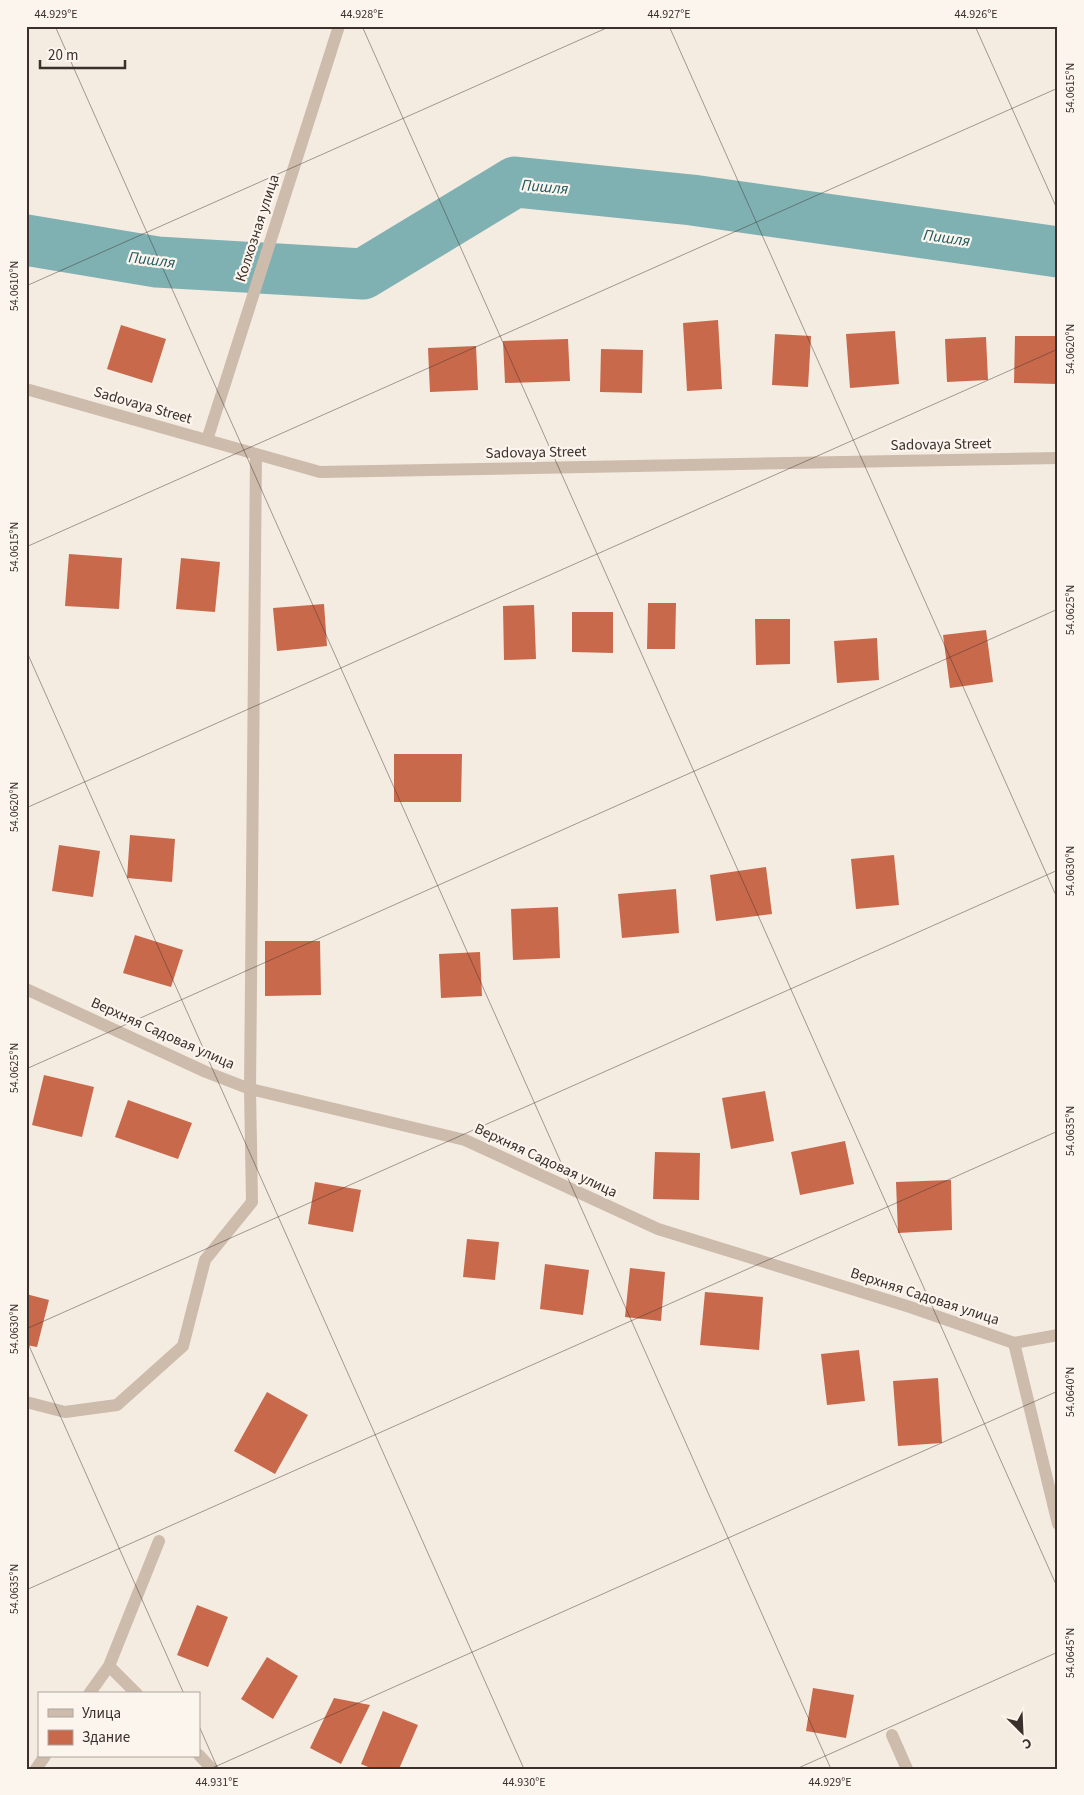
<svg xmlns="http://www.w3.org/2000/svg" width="1084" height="1795" font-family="'Source Sans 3',sans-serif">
<rect width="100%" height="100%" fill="#f4ebe1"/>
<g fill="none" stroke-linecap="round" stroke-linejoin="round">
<path stroke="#7fb0b2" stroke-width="51" d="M26,240L157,262L363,274L515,182L692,200L1058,252"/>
</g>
<path fill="#c8694b" d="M718,320L722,389L687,391L683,323Z
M121,325L166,339L152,383L107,369Z
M895,331L899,384L850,388L846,334Z
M775,334L811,336L808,387L772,385Z
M1015,336H1058V384L1014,383Z
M986,337L988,380L947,382L945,339Z
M568,339L570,381L505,383L503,341Z
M476,346L478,390L430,392L428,348Z
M601,349L643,350L642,393L600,392Z
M69,554L122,558L119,609L65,606Z
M181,558L220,562L215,612L176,609Z
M648,603H676L675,649H647Z
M324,604L327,646L277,651L273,608Z
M534,605L536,659L504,660L503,606Z
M572,612H613V653L572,652Z
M755,619H790V664L756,665Z
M986,630L993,682L950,688L943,635Z
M877,638L879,680L837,683L834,641Z
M394,754H462L461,802H394Z
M130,835L175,839L172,882L127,878Z
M59,845L100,851L93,897L52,891Z
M894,855L899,905L856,909L851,859Z
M766,867L772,914L716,921L710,875Z
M676,889L679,933L622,938L618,894Z
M558,907L560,958L513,960L511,909Z
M135,935L183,950L171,987L123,973Z
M265,941H320L321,995L265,996Z
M480,952L482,996L441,998L439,954Z
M44,1075L94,1087L82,1137L32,1125Z
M765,1091L774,1141L731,1149L722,1098Z
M128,1100L192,1123L178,1159L115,1137Z
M845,1141L854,1184L800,1195L791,1152Z
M655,1152L700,1153L699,1200L653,1199Z
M951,1180L952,1230L898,1233L896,1182Z
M315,1182L361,1190L353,1232L308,1224Z
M467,1239L499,1242L495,1280L463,1277Z
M545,1264L589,1270L583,1315L540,1309Z
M630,1268L665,1272L661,1321L625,1317Z
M705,1292L763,1297L759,1350L700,1345Z
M26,1294L49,1300L37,1347L26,1345Z
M859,1350L865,1401L827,1405L821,1354Z
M938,1378L942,1443L898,1446L893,1381Z
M267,1392L308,1415L275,1474L234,1451Z
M197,1605L228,1617L208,1667L177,1655Z
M267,1657L298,1676L273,1719L241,1699Z
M813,1688L854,1695L846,1738L806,1731Z
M334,1698L370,1705L341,1764L310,1748Z
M383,1711L418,1725L399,1769H373L361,1764Z"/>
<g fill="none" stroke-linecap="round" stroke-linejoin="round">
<path stroke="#cdbbac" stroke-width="12" d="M26,389L320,472L1058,458
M207,440L339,26
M26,989L206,1072L250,1089L465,1140L658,1229L910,1307L1014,1343L1058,1335
M1014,1343L1058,1524
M26,1402L65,1412L117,1405L183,1346L205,1260L252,1202L250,1089L256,454
M109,1666L137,1694
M89,1694L109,1666L159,1541
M892,1735L907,1769
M199,1755L212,1769
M36,1769L45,1756"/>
</g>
<path fill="none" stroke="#3b302b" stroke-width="1" stroke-opacity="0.45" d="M55,26L831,1769M362,26L1058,1589M669,26L1058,900M975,26L1058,211M26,286L611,26M26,547L1058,88M26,650L524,1769M26,808L1058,349M26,1069L1058,609M26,1329L1058,870M26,1339L184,1694M26,1590L1058,1131M199,1726L218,1769M210,1769L1058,1391M796,1769L1058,1652"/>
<g text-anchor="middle" stroke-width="4.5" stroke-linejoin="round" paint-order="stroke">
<g font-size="15" fill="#3b302b" stroke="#fbf5ee">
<text transform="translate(257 228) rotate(-72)" y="5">Колхозная улица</text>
<text transform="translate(143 405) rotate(16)" y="5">Sadovaya Street</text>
<text transform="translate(941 444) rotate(-1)" y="5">Sadovaya Street</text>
<text transform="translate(536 452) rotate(-1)" y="5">Sadovaya Street</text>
<text transform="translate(163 1033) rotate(24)" y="5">Верхняя Садовая улица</text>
<text transform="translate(546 1160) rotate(25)" y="5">Верхняя Садовая улица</text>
<text transform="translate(925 1296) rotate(18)" y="5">Верхняя Садовая улица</text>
</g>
<g font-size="16" font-style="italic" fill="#1f5a5e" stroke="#fbf5ee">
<text transform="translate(545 186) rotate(5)" y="6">Пишля</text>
<text transform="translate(947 237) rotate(8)" y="6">Пишля</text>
<text transform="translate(152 259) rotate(7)" y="6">Пишля</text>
</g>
</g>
<rect width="1084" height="1795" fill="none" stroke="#fbf5ee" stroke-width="55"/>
<rect x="38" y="1692" width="162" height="65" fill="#fbf5ee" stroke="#aea6a0"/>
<rect x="48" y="1709" width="25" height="8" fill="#cdbbac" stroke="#aea6a0"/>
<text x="82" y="1718" font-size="15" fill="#3b302b">Улица</text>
<rect x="48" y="1730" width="25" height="15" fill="#c8694b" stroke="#aea6a0"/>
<text x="82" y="1742" font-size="15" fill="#3b302b">Здание</text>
<g transform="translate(1022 1732) rotate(156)" stroke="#fbf5ee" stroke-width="4" paint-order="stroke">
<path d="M0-4L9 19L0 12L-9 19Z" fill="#3b302b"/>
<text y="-8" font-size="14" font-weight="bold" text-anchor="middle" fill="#3b302b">С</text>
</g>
<path d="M40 60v8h85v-8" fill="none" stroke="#3b302b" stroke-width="2.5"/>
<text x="48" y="60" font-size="15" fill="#3b302b" stroke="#fbf5ee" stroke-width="4" paint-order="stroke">20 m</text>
<rect x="28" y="28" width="1028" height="1740" fill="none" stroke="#3b302b" stroke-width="2"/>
<g font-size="12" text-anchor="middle" fill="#3b302b">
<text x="56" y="18">44.929°E</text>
<text x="362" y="18">44.928°E</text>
<text x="669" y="18">44.927°E</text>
<text x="976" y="18">44.926°E</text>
<text transform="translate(1070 88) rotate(-90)" y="4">54.0615°N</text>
<text transform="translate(14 286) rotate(-90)" y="4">54.0610°N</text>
<text transform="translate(1070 349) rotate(-90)" y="4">54.0620°N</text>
<text transform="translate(14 547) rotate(-90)" y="4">54.0615°N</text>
<text transform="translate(1070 610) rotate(-90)" y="4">54.0625°N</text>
<text transform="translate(14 807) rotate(-90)" y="4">54.0620°N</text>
<text transform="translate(1070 871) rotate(-90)" y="4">54.0630°N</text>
<text transform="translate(14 1068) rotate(-90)" y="4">54.0625°N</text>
<text transform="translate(1070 1131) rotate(-90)" y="4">54.0635°N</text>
<text transform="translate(14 1329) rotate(-90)" y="4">54.0630°N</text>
<text transform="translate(1070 1392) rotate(-90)" y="4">54.0640°N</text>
<text transform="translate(14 1589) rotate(-90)" y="4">54.0635°N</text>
<text transform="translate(1070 1653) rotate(-90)" y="4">54.0645°N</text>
<text x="217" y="1786">44.931°E</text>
<text x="524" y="1786">44.930°E</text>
<text x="830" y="1786">44.929°E</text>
</g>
</svg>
